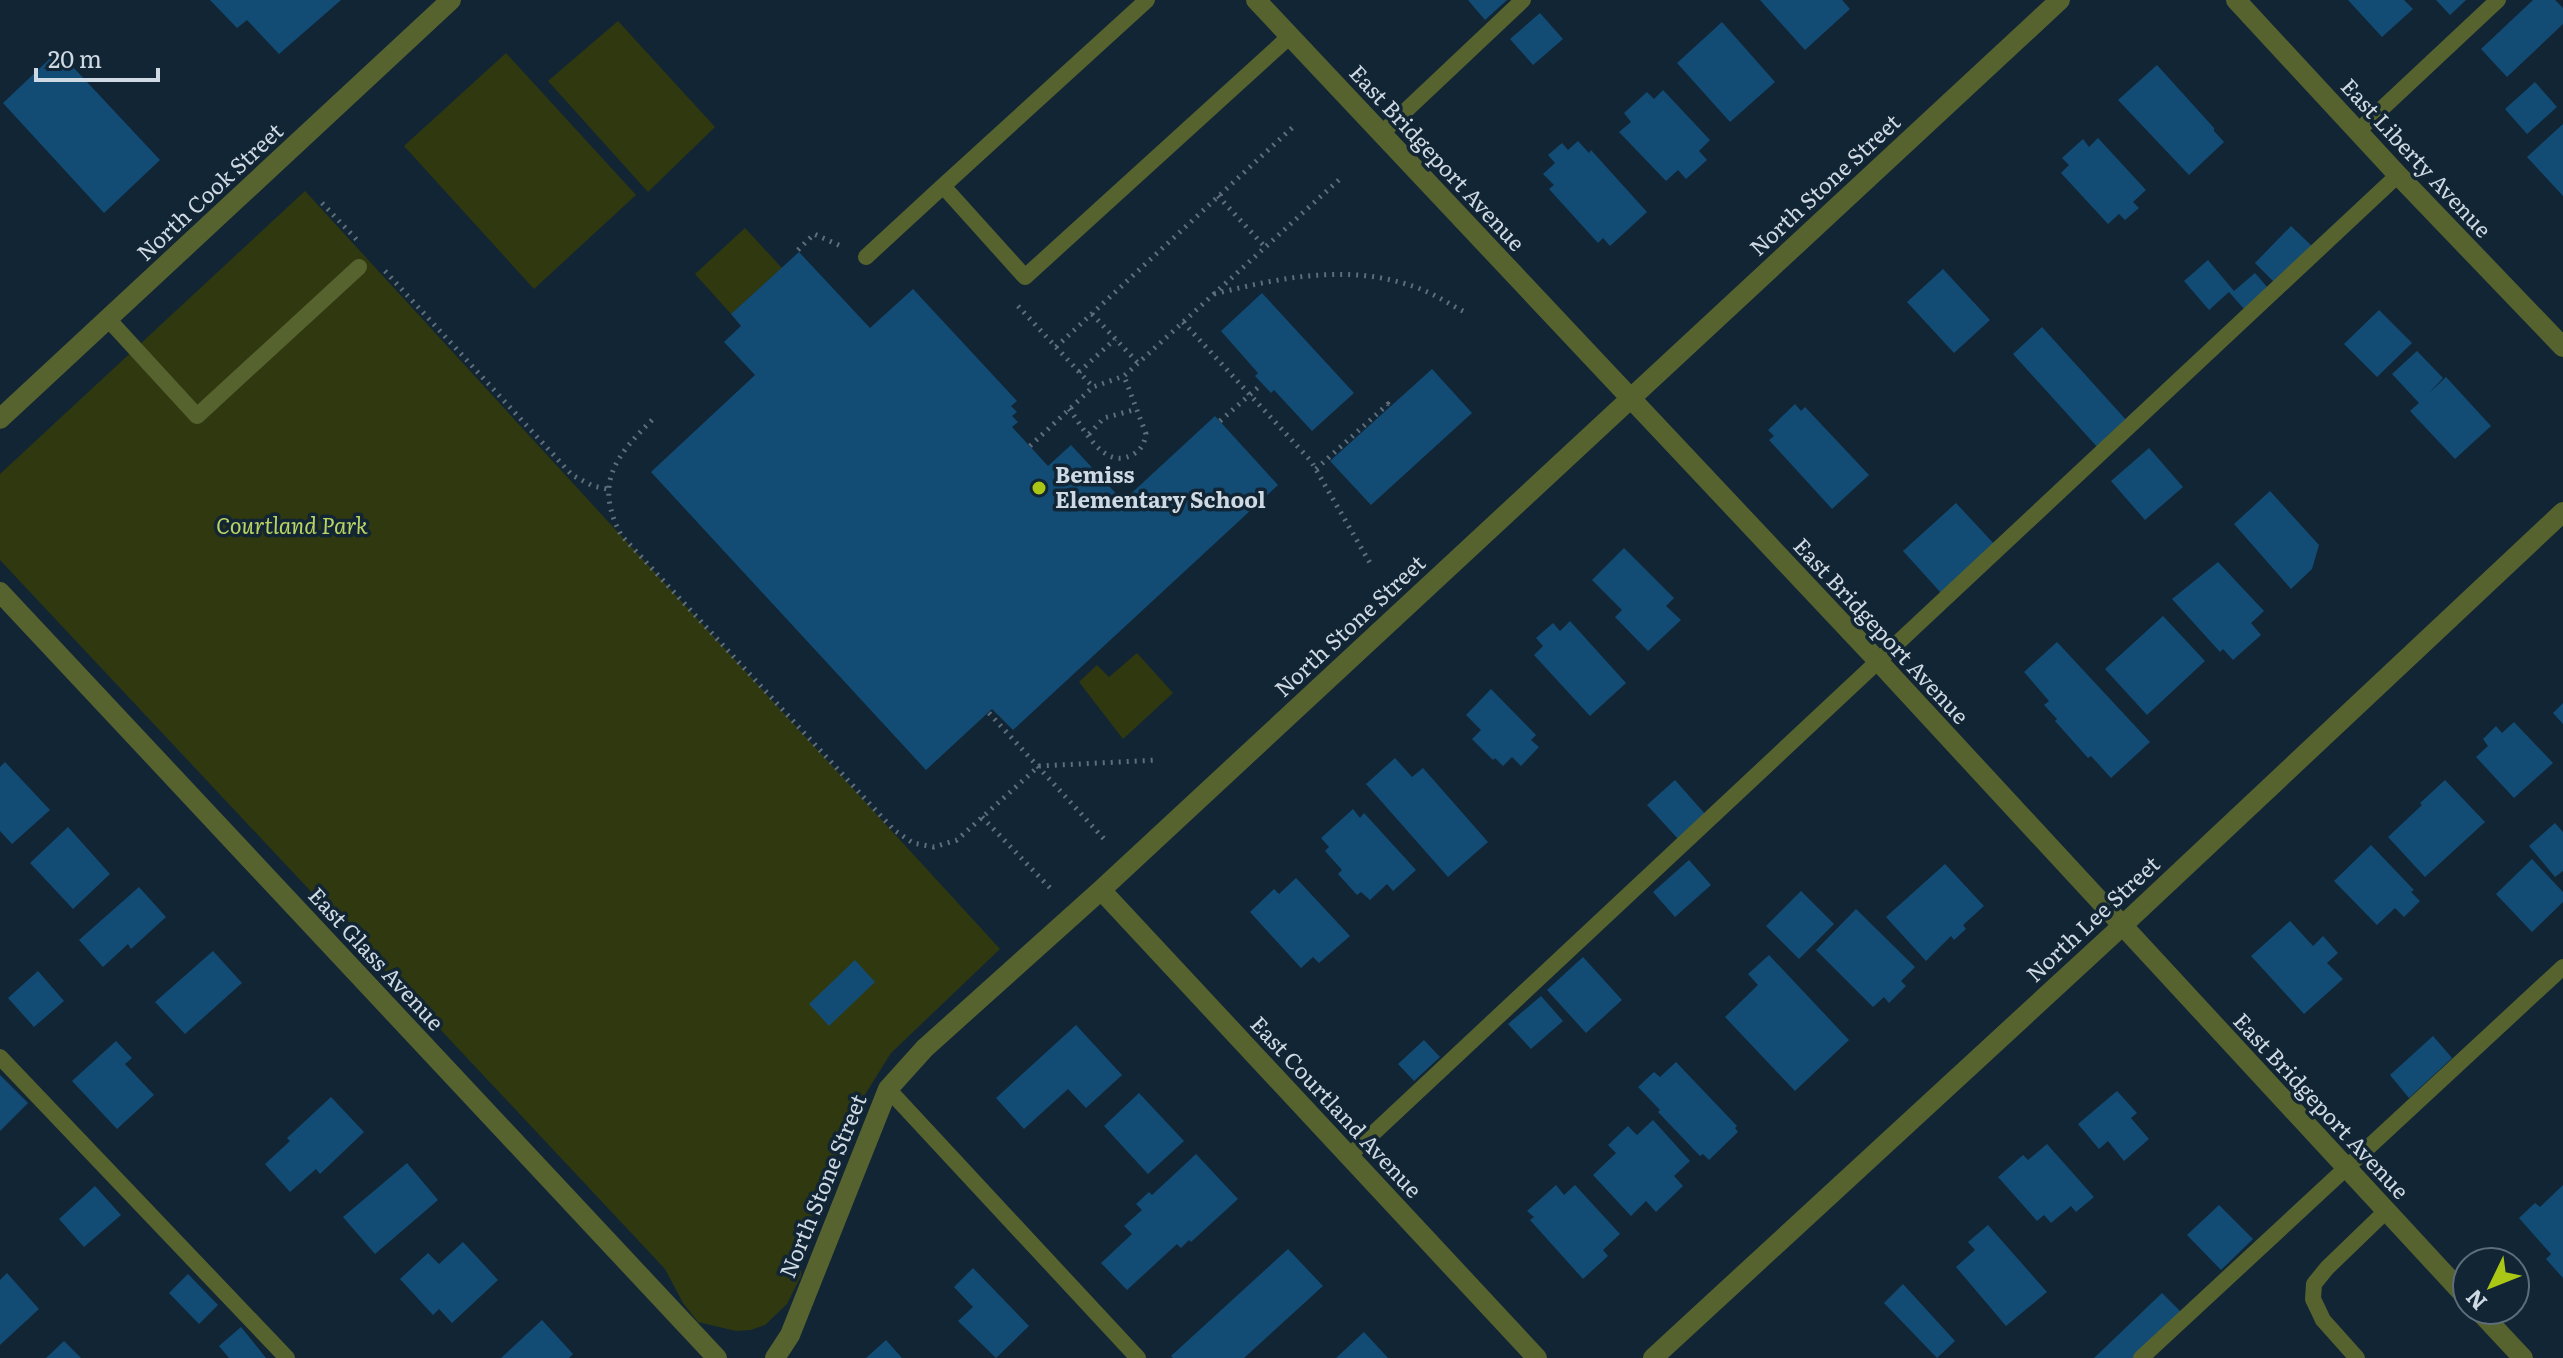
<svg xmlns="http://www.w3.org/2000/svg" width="2563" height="1358" font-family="Literata,serif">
<rect width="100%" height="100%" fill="#122534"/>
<path fill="#303810" d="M618,21L715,127L648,192L548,81Z
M506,53L636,195L534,289L404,146Z
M305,191L1000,949L891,1053L866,1093L848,1130L802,1243L801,1276L787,1304L765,1325L751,1330L736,1331L698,1322L683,1303L665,1269L0,560V474Z
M745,228L782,268L731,314L695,274Z
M1137,653L1173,693L1123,739L1079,682L1097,665L1109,677Z"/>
<path fill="#124c75" d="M210,0H341L279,54L247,20L237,28Z
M1468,0H1507L1485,20Z
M1760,0H1842L1850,9L1805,50Z
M2348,0H2404L2413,9L2382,37Z
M2436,0H2466L2450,15Z
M2533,0H2555L2563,8V24L2507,77L2481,49Z
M1540,13L1563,39L1533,65L1510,39Z
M1722,22L1775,82L1730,122L1677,63Z
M58,51L160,160L104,213L3,103Z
M2157,65L2214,128V131L2224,142L2189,175L2118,100Z
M2535,82L2557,107L2527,134L2505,109Z
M1663,90L1710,140L1699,151L1707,160L1686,179L1678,170L1666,181L1619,132L1631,122L1624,113L1647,92L1654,99Z
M2563,124V196L2527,157Z
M2098,138L2146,190L2133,202L2139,208L2125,220L2119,214L2108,224L2061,173L2069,165L2062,158L2083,139L2089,147Z
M1578,141L1589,153L1591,150L1647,212L1610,246L1603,238L1598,243L1549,189L1554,185L1543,174L1555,163L1548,155L1562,143L1568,150Z
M2291,226L2314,248L2277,285L2255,263Z
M799,252L870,328L913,289L1017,401L1011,406L1017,412L1012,416L1018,422L1012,427L1048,466L1071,445L1123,501L1215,416L1278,485L1013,730L992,709L926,770L651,472L755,375L724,342L741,326L731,314Z
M2208,260L2234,291L2255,273L2268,288L2244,309L2229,292L2209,310L2184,281Z
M1943,269L1990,320L1954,353L1907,302Z
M1262,293L1354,393L1312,431L1274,390L1271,393L1255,376L1258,373L1221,331Z
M2379,310L2412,343L2377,377L2344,344Z
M2042,327L2128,422L2099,449L2013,354Z
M2417,351L2443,378L2428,394L2446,377L2491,426L2455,459L2410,411L2419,403L2392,374Z
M1432,369L1472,413L1371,505L1330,461Z
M1795,404L1801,411L1805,407L1869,475L1832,509L1769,440L1774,436L1768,430Z
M2149,448L2183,487L2145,520L2111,481Z
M2270,491L2319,545L2312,569L2291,589L2234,524Z
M1956,503L1996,546L1942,594L1903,551Z
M1624,548L1674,598L1666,606L1681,620L1648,651L1615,617L1622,610L1592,580Z
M2218,562L2264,611L2251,623L2261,635L2233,660L2223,649L2220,652L2172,599Z
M2163,616L2205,661L2147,715L2105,669Z
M1570,621L1626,683L1590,716L1534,655L1543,646L1536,638L1553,623L1560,631Z
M2057,642L2150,742L2111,778L2091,756L2088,758L2055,721L2057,719L2044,705L2049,701L2024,672Z
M1491,689L1536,735L1531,740L1539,747L1521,766L1512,757L1503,766L1495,758L1493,760L1472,739L1481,730L1466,715Z
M2563,703V724L2553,713Z
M2514,722L2553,763L2514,798L2476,757L2488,746L2483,739L2496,726L2502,733Z
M1395,758L1412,777L1423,768L1488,842L1448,877L1366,784Z
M5,762L50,810L12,844L0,831V767Z
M1675,780L1706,815L1679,840L1647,805Z
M2445,780L2485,822L2425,877L2388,837L2422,805L2420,803Z
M1353,809L1360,818L1364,813L1416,870L1393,891L1387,884L1370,900L1361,892L1357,895L1338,874L1342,870L1325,851L1329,847L1321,838Z
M2555,823L2563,832V871L2555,877L2529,846Z
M68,827L110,874L73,909L30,863Z
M2371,845L2414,890L2411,892L2420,901L2404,917L2395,908L2377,925L2334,881Z
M2532,859L2563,892V902L2532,932L2496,894Z
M1689,860L1711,885L1675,917L1653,892Z
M1945,864L1984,906L1963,925L1966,929L1954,940L1951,936L1926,961L1886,917Z
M1296,878L1350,936L1319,963L1313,957L1301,968L1250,912L1274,889L1279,894Z
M139,887L166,917L131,949L128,944L103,967L79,940Z
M1801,891L1834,924L1799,959L1766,926Z
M1856,909L1915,967L1901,981L1906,986L1889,1003L1884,997L1873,1007L1816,950Z
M2290,921L2313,946L2323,936L2338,953L2327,963L2343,979L2304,1014L2251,956Z
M213,951L242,983L185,1034L155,1002Z
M1769,955L1849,1040L1795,1091L1725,1017L1758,985L1748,974Z
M1583,957L1622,1000L1586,1033L1547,990Z
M855,960L875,982L829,1026L809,1004Z
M38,971L64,1001L34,1027L8,998Z
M1541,996L1563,1021L1531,1049L1508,1024Z
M1076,1025L1122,1075L1086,1108L1068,1089L1024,1129L996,1098Z
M2433,1036L2452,1058L2409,1098L2390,1075Z
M1424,1040L1440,1057L1414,1081L1398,1064Z
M116,1041L132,1058L125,1064L154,1095L117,1129L72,1081Z
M1676,1062L1737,1126L1735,1128L1738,1132L1709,1160L1703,1154L1700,1156L1658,1112L1660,1110L1638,1087L1654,1072L1660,1077Z
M0,1075L28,1103L0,1131Z
M2117,1091L2137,1113L2131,1118L2149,1139L2124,1161L2108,1141L2099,1149L2078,1124Z
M1139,1093L1184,1141L1148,1174L1104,1126Z
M331,1097L364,1132L320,1174L316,1169L290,1192L265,1164L290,1141L287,1138Z
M1653,1120L1690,1161L1674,1176L1683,1186L1656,1212L1646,1201L1631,1216L1593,1175L1616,1153L1608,1145L1628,1126L1637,1135Z
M2047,1144L2094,1197L2076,1212L2071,1206L2051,1223L2044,1215L2037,1221L1998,1177L2023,1155L2028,1160Z
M1196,1154L1238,1199L1191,1242L1189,1240L1181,1248L1177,1244L1127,1290L1101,1263L1132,1234L1124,1226L1142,1210L1136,1204L1149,1192L1152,1195Z
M407,1163L438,1200L375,1254L343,1217Z
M1556,1185L1564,1195L1575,1185L1620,1234L1603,1250L1608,1256L1583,1279L1530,1220L1534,1217L1527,1211Z
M2563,1185V1278L2546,1259L2551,1254L2519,1218L2535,1203L2540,1207Z
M95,1186L121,1215L84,1247L59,1219Z
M2219,1205L2253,1239L2221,1270L2187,1235Z
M1988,1225L2047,1292L2006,1326L1956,1267L1975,1250L1968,1242Z
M463,1242L498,1280L452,1323L439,1309L433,1315L400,1279L428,1253L439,1264Z
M1288,1249L1323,1286L1244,1358H1173L1171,1356Z
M973,1268L1029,1326L996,1358L958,1321L973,1307L954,1287Z
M7,1273L39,1309L0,1345V1280Z
M188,1274L218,1305L199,1324L169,1293Z
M1903,1284L1955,1341L1937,1358L1884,1303Z
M2162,1293L2182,1313L2135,1358H2094Z
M542,1320L573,1354L569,1358H501Z
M241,1327L266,1358H229L219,1346Z
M1364,1332L1388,1358H1336Z
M886,1340L902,1358H866Z
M64,1341L81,1358H46Z"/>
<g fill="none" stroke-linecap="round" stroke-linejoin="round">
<path stroke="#5e6e7b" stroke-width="5" stroke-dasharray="2 6" stroke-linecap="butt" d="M1218,196L1265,247
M322,203L357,240
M798,250L814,234L843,247
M385,271L572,475L593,486L607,489
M1214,294C1283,277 1354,262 1423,290C1438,296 1452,306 1467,313
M1018,306L1093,387
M1092,314L1138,363
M1183,322L1311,461L1370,563
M1056,347L1293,127
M1079,372L1115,339
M1069,409C1085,429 1103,470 1132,455C1141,450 1144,444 1146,434L1124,376
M652,420C615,457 594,483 621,535L894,830L913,843L934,847L957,840L1039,766L1158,760
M1220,421L1262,384
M1089,434L1104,418L1137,409
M1030,446L1093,387L1124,376L1341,178
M1316,469L1388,404L1390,407
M989,713L1105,840
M982,817L1051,889"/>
<path stroke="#57632e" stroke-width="16" d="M1147,0L943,186L1025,277L1289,37
M2358,131L2498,0
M1382,133L1523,0
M866,257L943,186
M108,319L197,416L359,267
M0,1057L287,1358
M888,1089L1138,1358
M1349,1156L2398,175
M2141,1358L2563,967
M2357,1358L2323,1320L2313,1299L2314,1284L2327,1268L2386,1211"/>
<path stroke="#57632e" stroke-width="20" d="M1256,0L1878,661L2467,1298
M2236,0L2398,175L2563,347
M0,419L451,0
M0,592L717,1358
M1101,890L1537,1358
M2478,1310L2523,1358
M775,1358L790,1335L888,1089L925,1048L1101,890L2060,0
M1653,1358L2122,926L2563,512"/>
</g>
<circle fill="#aac716" stroke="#122534" stroke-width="3" cx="1039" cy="488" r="8"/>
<g text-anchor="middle" stroke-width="7" stroke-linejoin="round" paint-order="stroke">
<g font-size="22" fill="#ced9e3" stroke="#122534">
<text transform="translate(1437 158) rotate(47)" y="8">East Bridgeport Avenue</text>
<text transform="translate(2416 158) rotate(47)" y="8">East Liberty Avenue</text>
<text transform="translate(1825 185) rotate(-43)" y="8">North Stone Street</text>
<text transform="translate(210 192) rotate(-43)" y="8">North Cook Street</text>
<text transform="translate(1350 626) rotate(-43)" y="8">North Stone Street</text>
<text transform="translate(1881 631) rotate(47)" y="8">East Bridgeport Avenue</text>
<text transform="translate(2093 919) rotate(-43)" y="8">North Lee Street</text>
<text transform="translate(376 959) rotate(47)" y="8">East Glass Avenue</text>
<text transform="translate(2321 1106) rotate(47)" y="8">East Bridgeport Avenue</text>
<text transform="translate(1336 1107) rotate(47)" y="8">East Courtland Avenue</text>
<text transform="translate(823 1186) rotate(-68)" y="8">North Stone Street</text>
</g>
<g font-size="22" font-weight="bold" fill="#ced9e3" stroke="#122534" text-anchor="start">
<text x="1055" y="483">Bemiss<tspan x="1055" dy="25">Elementary School</tspan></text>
</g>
<g font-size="22" font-style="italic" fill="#bbd362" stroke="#122534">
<text x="292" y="534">Courtland Park</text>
</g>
</g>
<g transform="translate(2491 1286) rotate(227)"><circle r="38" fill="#122534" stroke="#5d6d7a" stroke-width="2"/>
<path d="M0-6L14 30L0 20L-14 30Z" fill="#aac716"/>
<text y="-12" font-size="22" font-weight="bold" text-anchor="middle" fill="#ced9e3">N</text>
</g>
<path d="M36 68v12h122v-12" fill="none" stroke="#ced9e3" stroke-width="4"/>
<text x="48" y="68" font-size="24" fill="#ced9e3" stroke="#122534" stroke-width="6" paint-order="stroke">20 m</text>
</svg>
